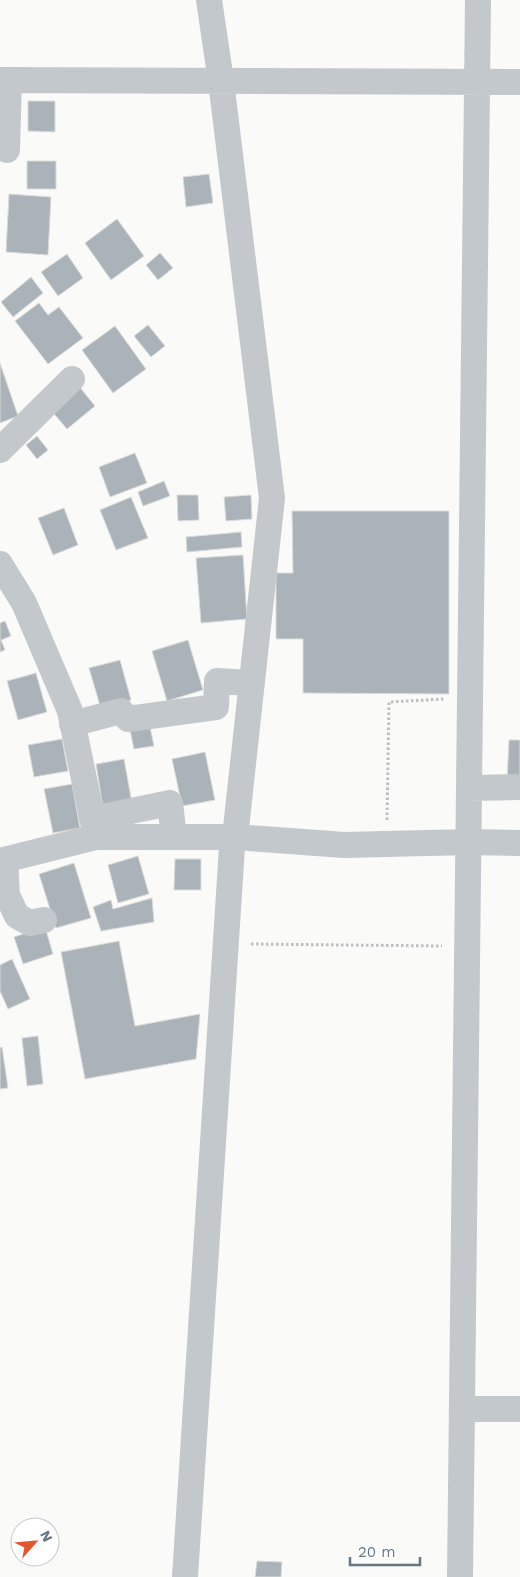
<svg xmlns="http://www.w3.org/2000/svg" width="520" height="1577" font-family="'Work Sans',sans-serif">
<rect width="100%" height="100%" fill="#fafaf8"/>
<path fill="#aab3b9" stroke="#dcdcda" d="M28,101H55V132L28,131Z
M27,161H56V189H27Z
M209,174L213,203L186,207L183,177Z
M9,194L51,197L48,255L6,252Z
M117,219L144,256L111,280L85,243Z
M160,253L173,268L158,280L146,265Z
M67,254L83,278L58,296L41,272Z
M31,277L43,293L13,317L1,302Z
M39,303L48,315L59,307L83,338L48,364L15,321Z
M148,325L165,346L151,357L134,336Z
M115,326L146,369L113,393L82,350Z
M0,363L18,416L0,423Z
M78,385L95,406L67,429L50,409Z
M37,436L48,450L37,459L26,445Z
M135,453L147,483L110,497L99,467Z
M164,481L170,496L143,506L138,492Z
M177,495H198L199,520L178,521Z
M251,495L252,519L226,521L224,497Z
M131,497L148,538L116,550L100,510Z
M64,508L78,545L53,555L38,518Z
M292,511H449V694L303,693V639H276V573H293Z
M241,532L242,547L187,552L186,537Z
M243,555L247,619L201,623L196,558Z
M5,621L11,636L1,640L5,650L0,652V623Z
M188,640L203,690L167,701L152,651Z
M120,660L131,700L101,709L89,668Z
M36,673L47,712L18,720L7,681Z
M150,727L154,746L134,749L130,730Z
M62,739L68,771L34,777L28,745Z
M509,740H520V781L507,780Z
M205,752L215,800L182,806L172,759Z
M124,759L132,803L103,808L96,764Z
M72,784L80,828L53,833L44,789Z
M138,856L149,894L118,903L108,865Z
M175,859H201V890H174Z
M74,863L91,918L56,928L39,874Z
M152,898L154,922L101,931L93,907L111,900L113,909Z
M45,927L53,954L23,964L14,937Z
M119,941L135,1026L200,1014L196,1059L85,1079L61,952Z
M12,959L30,999L8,1009L0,991V965Z
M38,1036L43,1084L27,1086L22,1038Z
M2,1047L8,1088L0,1089V1048Z
M257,1561L282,1562L281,1577H255Z"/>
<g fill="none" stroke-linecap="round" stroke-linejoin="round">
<path stroke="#bbbfc2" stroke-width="3" stroke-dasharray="2.5 2.5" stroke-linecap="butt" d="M387,820L389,702L445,699
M251,944L442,946"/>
<path stroke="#c3c8cc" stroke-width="26" d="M0,80L520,82
M7,150L9,80
M0,450L72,379
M0,564L24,603L70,711L96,837
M72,724L121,711L128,719L216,707L217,681L252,683
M470,788L520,787
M92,819L170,803L174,837
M5,860L7,895L17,916L30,923L44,920
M0,861L96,837H235L344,845L469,842L520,843
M462,1409H520
M185,1577L232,847L235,837L272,498L221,81L209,0
M460,1577L478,0"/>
</g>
<g transform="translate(35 1542) rotate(63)"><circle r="24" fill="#ffffff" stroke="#c1c8cd"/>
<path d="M0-4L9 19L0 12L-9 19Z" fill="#e4572e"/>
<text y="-8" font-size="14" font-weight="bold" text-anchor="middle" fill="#657683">N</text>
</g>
<path d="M350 1557v8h70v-8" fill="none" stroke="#657683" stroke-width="2.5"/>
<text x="358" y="1557" font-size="15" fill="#657683" stroke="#ffffff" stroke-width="4" paint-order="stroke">20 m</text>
</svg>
